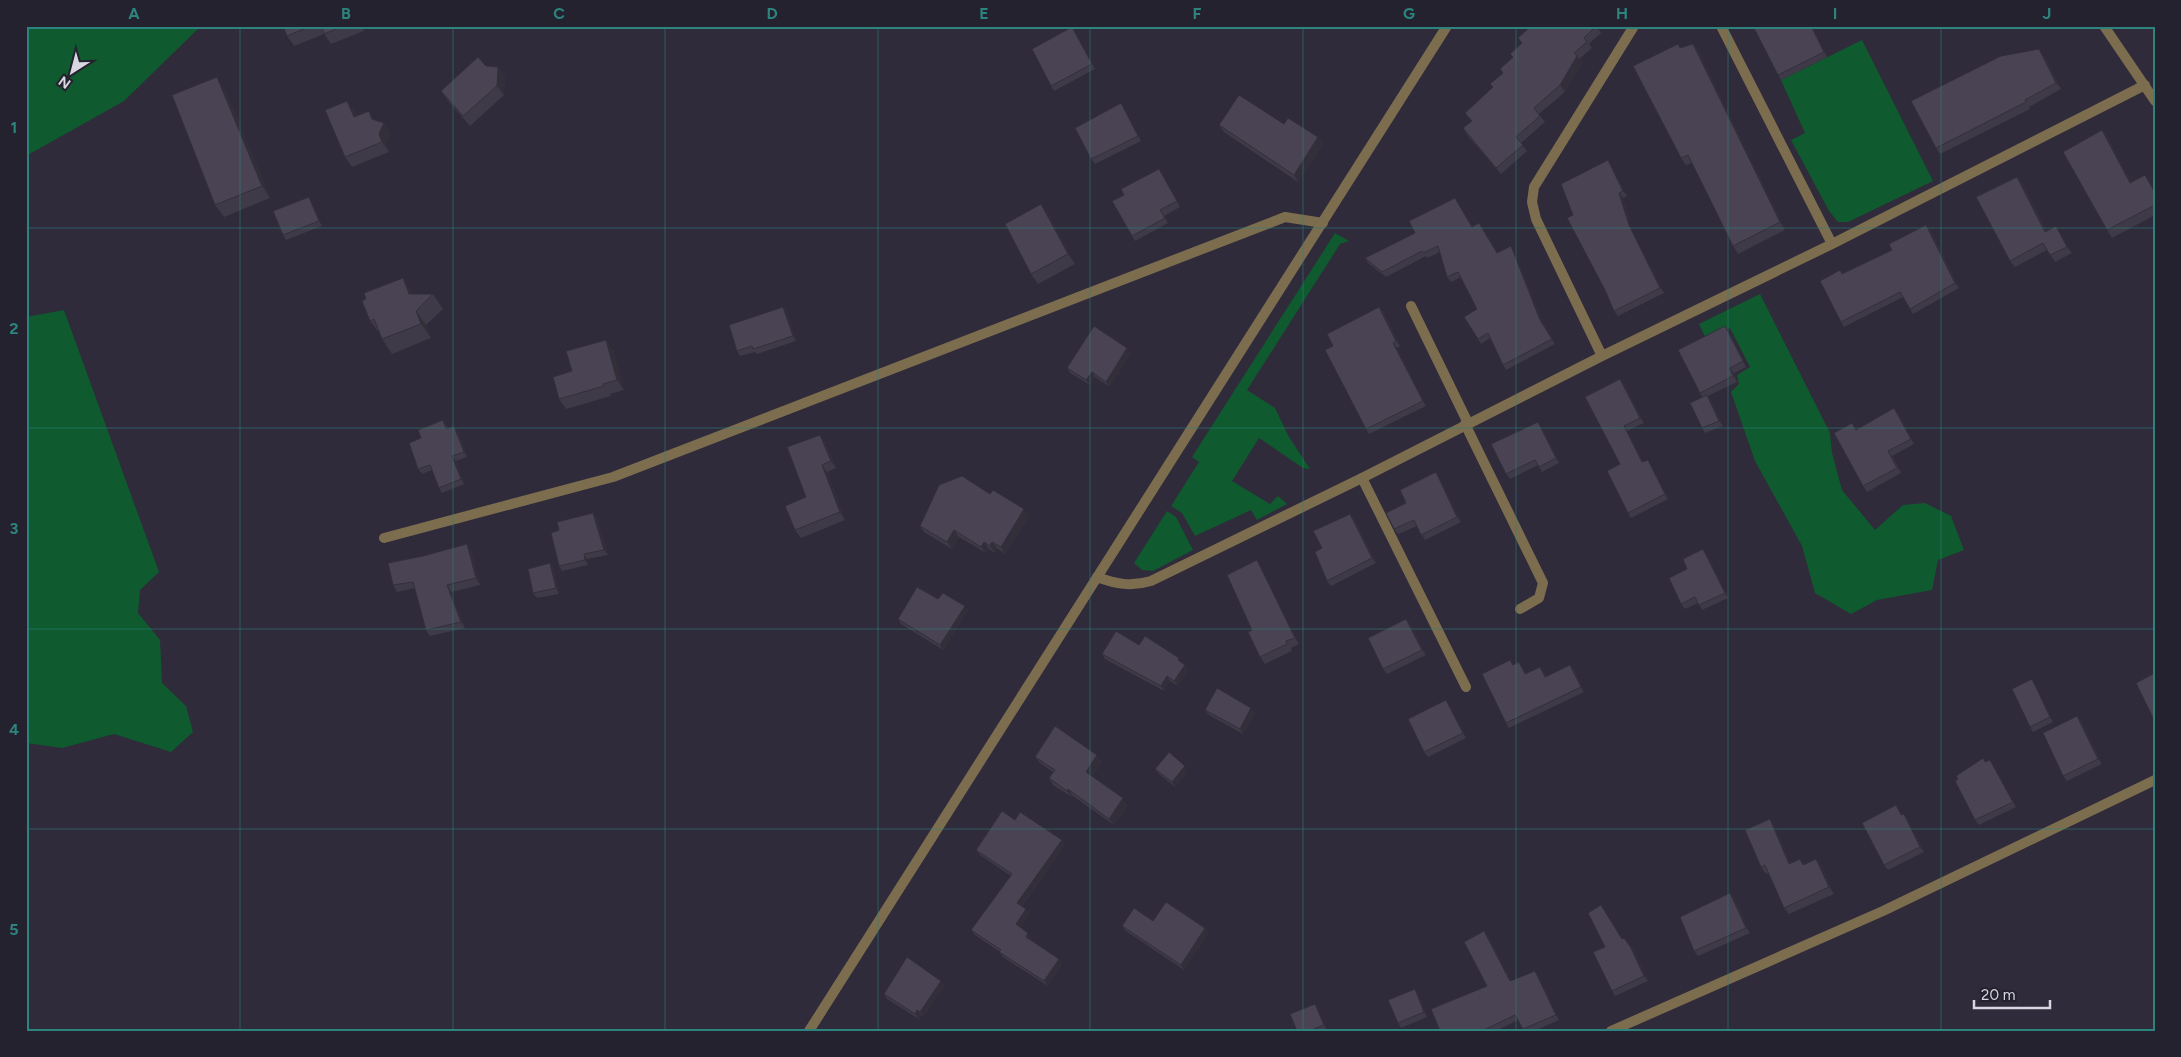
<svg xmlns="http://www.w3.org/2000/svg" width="2181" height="1057" font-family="Figtree,sans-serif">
<rect width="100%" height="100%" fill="#2f2b3a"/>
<path fill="#0f5a2e" d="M26,26H201L124,101L26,156Z
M1862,40L1933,181L1848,222H1838L1829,211L1791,140L1805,133L1781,80Z
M1335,233L1349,241L1340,244L1247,390L1275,408L1289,437L1310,469L1303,468L1259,438L1232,481L1270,504L1278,496L1287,504L1257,520L1251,510L1195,536L1182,513L1171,506L1199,462L1192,457Z
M1760,294L1830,433L1832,453L1842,490L1875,530L1903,505L1925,503L1951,516L1964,550L1938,560L1932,590L1877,600L1851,614L1815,593L1802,546L1755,461L1731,392L1739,384L1737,375L1750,367L1730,328L1706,339L1699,324Z
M64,310L159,572L140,590L138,613L160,640L162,683L186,706L193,732L171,752L114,734L62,748L26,743V317Z
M1167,511L1176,517L1193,550L1153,571L1142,570L1134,563Z"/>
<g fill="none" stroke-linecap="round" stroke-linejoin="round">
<path stroke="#7c6d4f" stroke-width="10" d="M1411,306L1468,423
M1465,424L1543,583L1539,598L1520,609
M1362,478L1466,687"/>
<path stroke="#7c6d4f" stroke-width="10" d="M1721,26L1832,244
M2104,26L2155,101
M1602,356L1536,219L1532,202L1534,187L1634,26
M384,538L613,477L1285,217L1323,223
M1097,577C1116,584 1131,587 1151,581L1362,478L1602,356L1832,244L2145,85
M1611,1031L1883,911L2155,780"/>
<path stroke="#7c6d4f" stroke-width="10" d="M809,1031L1447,26"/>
</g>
<path fill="#3f3a47" d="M283,26H362L364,31L331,44L324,34L294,46L287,36Z
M1596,26L1601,33L1589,44L1592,48L1579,59L1582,63L1565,92L1539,114L1545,122L1521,143L1527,151L1501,174L1467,135L1463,128L1471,121L1465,113L1493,87L1522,43L1518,38Z
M1812,26L1827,57L1781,80L1778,75Z
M1072,27L1095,69L1054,91L1051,86Z
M1678,44L1681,48L1693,44L1699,52L1785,230L1738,254L1733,246L1692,163L1686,165L1681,158Z
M2044,56L2061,89L2029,107L2030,109L1940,154L1936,148Z
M486,66L498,67L505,77L504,95L470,126L448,101L441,91Z
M225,89L270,198L224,217L215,205Z
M347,101L354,111L356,116L375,120L391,133L386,144L389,152L352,167L345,157Z
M1121,103L1124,108L1141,141L1095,164L1091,159Z
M1284,124L1318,137L1323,144L1298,182L1224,132L1219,125Z
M2108,138L2131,182L2145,175L2155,190V215L2112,238L2107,230Z
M1611,165L1627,196L1623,198L1632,230L1664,293L1618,316L1614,311L1573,215Z
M1162,174L1180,207L1164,216L1168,223L1135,241L1132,236Z
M2017,177L2022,183L2046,231L2056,226L2072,253L2055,262L2047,250L2015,267L2010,261Z
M1455,198L1472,227L1479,223L1497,253L1511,246L1514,252L1544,325L1555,344L1506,370L1503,365L1490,338L1481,344L1478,339L1477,309L1461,277L1451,282L1447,277L1440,252L1427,258L1426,256L1386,277L1368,263L1365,258L1415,233Z
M312,202L322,226L286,240L283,235Z
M1041,204L1048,214L1075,264L1038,284L1031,274Z
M1926,225L1930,230L1959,288L1913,314L1903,297L1844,327L1841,322L1840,270L1843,273L1892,250Z
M403,278L414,294H433L443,309L426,325L431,338L392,354L382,339L381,335L370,321L366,299Z
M783,307L787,312L796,341L757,354L755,352L740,356L737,351Z
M1379,307L1383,312L1400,346L1397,348L1426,406L1369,434L1366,429L1333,346Z
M1728,331L1746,367L1734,373L1737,382L1708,396L1711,400L1723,426L1705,433L1702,428V397L1700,393Z
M613,350L624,390L610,394L611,396L566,409L559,399L572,371Z
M1131,353L1110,387L1095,377L1090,385L1070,373L1067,368Z
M1624,384L1644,423L1627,431L1643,462L1651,465L1668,499L1631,518L1628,513L1620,464Z
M1898,413L1914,444L1892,456L1901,473L1867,492L1863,486L1856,429Z
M1538,422L1541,427L1559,463L1542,472L1538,465L1510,479L1506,474Z
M446,425L448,429L458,431L467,457L456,461L464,484L442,493L439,488L432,470L422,474L418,469L421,438Z
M820,435L825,442L836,468L827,472L845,520L801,538L795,530L806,497Z
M1439,477L1461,522L1425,540L1417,526L1398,534L1394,529L1406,503Z
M990,494L1029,516L1005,554L997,548L995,553L989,549L986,553L959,537L952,549L924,532L920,526Z
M593,513L597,518L608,555L587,559L588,565L562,571L559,566V530Z
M1350,514L1354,519L1376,563L1331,586L1327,581L1322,548Z
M467,544L471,550L480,585L451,592L465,628L430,636L426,630L415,588L397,592L393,585Z
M1707,554L1728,598L1702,610L1698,603L1685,609L1681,604L1687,569Z
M1257,560L1261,567L1299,644L1291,648L1292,651L1265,664L1260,657L1252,630Z
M550,563L553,568L559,594L537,598L533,593Z
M938,599L965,606L968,611L943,650L901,624L898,619Z
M1406,619L1410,624L1426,655L1387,674L1383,669Z
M1139,645L1185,665L1188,670L1178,686L1170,681L1164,691L1105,659L1102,654Z
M1514,664L1522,667L1526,674L1540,667L1546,677L1570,665L1574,670L1584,692L1509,728L1506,723Z
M2035,684L2053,722L2033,732L2030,727Z
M1450,705L1466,738L1428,757L1424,752Z
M1251,708L1255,713L1243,734L1209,715L1205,710Z
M2077,716L2081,721L2102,764L2067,781L2063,776Z
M1097,755L1102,762L1092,776L1128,805L1114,825L1073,796L1072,797L1053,785L1049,778L1053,772L1040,763L1035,757Z
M1990,760L2016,807L1979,825L1975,820L1986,762Z
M1155,769L1188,771L1175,787L1159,774Z
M1896,805L1902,815L1904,814L1907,819L1924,852L1888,870L1884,865Z
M1770,819L1774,826L1791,864H1804L1816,859L1821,865L1834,894L1789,914L1784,908L1768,873L1766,874L1761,867Z
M1015,820L1062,840L1065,845L1022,906L1029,914L1020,927L1028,933L1032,938L1031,940L1059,959L1062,964L1048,986L1003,957L1000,952L975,935L971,930L1011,876L980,855L976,850Z
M1730,893L1734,898L1750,933L1698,956L1694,951Z
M1153,921L1205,928L1209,933L1184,970L1126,931L1122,926Z
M1488,936L1511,981L1535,971L1538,976L1559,1020L1534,1031H1524L1518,1020L1496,1031H1440L1487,986Z
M1622,939L1634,951L1648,981L1615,996L1612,991Z
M945,986L923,1017L921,1015L919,1019L887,999L884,994Z
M1418,994L1427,1017L1401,1028L1398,1023Z
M1318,1009L1327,1030L1325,1031H1297Z"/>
<path fill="#332f3a" d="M1811,26H1812L1827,57L1824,52Z
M1693,44L1699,52L1785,230L1780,222Z
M2039,49L2044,56L2061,89L2056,83Z
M1577,56L1582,63L1565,92L1560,85Z
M498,67L505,77L504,95L497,86Z
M217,77L225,89L270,198L262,186Z
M347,101L354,111L361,127L354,117Z
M384,123L391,133L386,144L389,152L382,142L379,134Z
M2102,130L2108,138L2136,190L2130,183Z
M1318,137L1323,144L1298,182L1294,175Z
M1608,160L1611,165L1627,196L1623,191Z
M2145,175L2155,190V193Z
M2017,177L2022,183L2049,239L2045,232Z
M1619,193L1623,198L1632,230L1664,293L1660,288L1629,225Z
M309,197L312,202L322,226L319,221Z
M1041,204L1048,214L1075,264L1068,254Z
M1926,225L1930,230L1959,288L1955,283Z
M2056,226L2060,232L2072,253L2067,247Z
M1511,246L1514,252L1544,325L1555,344L1540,320Z
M403,278L413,292L419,308L409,294Z
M783,307L787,312L796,341L793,336Z
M1379,307L1383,312L1400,346L1396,341Z
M416,311L426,325L431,338L421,324Z
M606,340L613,350L624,390L617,380Z
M1393,343L1397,348L1426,406L1423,401Z
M1127,348L1131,353L1110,387L1106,382Z
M1730,368L1734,373L1737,382L1733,376Z
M1092,372L1095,377L1090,385L1086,380Z
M1620,379L1624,384L1644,423L1640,418Z
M1707,395L1711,400L1723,426L1719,421Z
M1894,408L1898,413L1914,444L1911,439Z
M1538,422L1541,427L1559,463L1556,458Z
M454,426L458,431L467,457L464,452Z
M1624,426L1627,431L1646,467L1642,462Z
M820,435L825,442L836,468L831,461Z
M452,456L456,461L464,484L461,479Z
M1648,460L1651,465L1668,499L1665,494Z
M822,465L827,472L845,520L840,512Z
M1436,472L1439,477L1461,522L1457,517Z
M1024,509L1029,516L1005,554L1001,547Z
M593,513L597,518L608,555L604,550Z
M1350,514L1354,519L1376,563L1372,558Z
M954,530L959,537L952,549L947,542Z
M984,542L989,549L986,553L981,547Z
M992,542L997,548L995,553L990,546Z
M467,544L471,550L480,585L476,578Z
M1703,549L1707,554L1728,598L1725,593Z
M584,554L587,559L588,565L585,560Z
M1257,560L1261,567L1299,644L1295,638Z
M550,563L553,568L559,594L556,588Z
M447,585L451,592L465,628L461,622Z
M965,606L968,611L943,650L940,645Z
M1406,619L1410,624L1426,655L1422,650Z
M1185,665L1188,670L1178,686L1174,681Z
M1570,665L1574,670L1584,692L1581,687Z
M1167,676L1170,681L1164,691L1161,686Z
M2032,679L2035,684L2053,722L2050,717Z
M1446,700L1450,705L1466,738L1463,733Z
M1251,708L1255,713L1243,734L1240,729Z
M2077,716L2081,721L2102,764L2098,759Z
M1097,755L1102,762L1090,778L1086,772Z
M1185,766L1188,771L1175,787L1172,782Z
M1068,789L1073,796L1072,797L1067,791Z
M1123,798L1128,805L1114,825L1109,819Z
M1904,814L1907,819L1924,852L1920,847Z
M1770,819L1774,826L1794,871L1789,864Z
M1062,840L1065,845L1020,908L1017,903Z
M1816,859L1821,865L1834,894L1829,887Z
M1730,893L1734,898L1750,933L1746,928Z
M1026,909L1029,914L1019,929L1016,924Z
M1205,928L1209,933L1184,970L1181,965Z
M1484,931L1488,936L1514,986L1510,981Z
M1028,933L1032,938L1030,942L1026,937Z
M1630,946L1634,951L1648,981L1644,976Z
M1059,959L1062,964L1048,986L1044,981Z
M1535,971L1538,976L1559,1020L1556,1015Z
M941,981L945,986L923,1017L920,1012Z
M1415,989L1418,994L1427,1017L1424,1012Z
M1315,1004L1318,1009L1327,1030L1324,1025Z
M917,1010L921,1015L919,1019L915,1014Z"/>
<path fill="#494353" stroke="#332f3a" d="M283,26H311L287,36Z
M321,26H344L324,34Z
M1531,26H1596L1584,38L1587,42L1574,53L1577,56L1560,85L1534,108L1540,116L1516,137L1523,145L1496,168L1463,128L1472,121L1465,113L1493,87L1490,84L1503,73L1500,69L1513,57L1510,54L1522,43L1518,38Z
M1753,26H1811L1824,52L1778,75Z
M1072,27L1092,64L1051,86L1032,49Z
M1678,44L1680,48L1693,44L1780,222L1733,246L1688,155L1681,158L1633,66Z
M2039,49L2056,83L2025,100L2026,102L1936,148L1911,101L2001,56Z
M478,57L486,66L498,67L497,86L463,116L441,91Z
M217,77L262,186L215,205L172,95Z
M1239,95L1284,124L1288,118L1318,137L1294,175L1219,125Z
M347,101L354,117L369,111L372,119L384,123L379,134L382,142L345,157L325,110Z
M1121,103L1138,136L1091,159L1075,128Z
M2102,130L2130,183L2145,175L2155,193V205L2107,230L2063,152Z
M1608,160L1623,191L1619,193L1629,225L1660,288L1614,311L1605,290L1567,218L1573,215L1561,184Z
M1159,169L1177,201L1160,210L1165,218L1132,236L1112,201L1124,195L1121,189Z
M2017,177L2045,232L2056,226L2067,247L2050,255L2043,243L2010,261L1976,197Z
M309,197L319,221L283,235L273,211Z
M1455,198L1472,227L1479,223L1497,253L1511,246L1540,320L1552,339L1503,365L1488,333L1478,339L1464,317L1477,309L1458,272L1447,277L1438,246L1423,253L1422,251L1382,272L1365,258L1415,233L1409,221Z
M1041,204L1068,254L1031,274L1005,224Z
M1926,225L1955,283L1910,309L1900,292L1841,322L1820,281L1840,270L1842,274L1892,250L1889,244Z
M403,278L409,294H433L416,311L421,324L382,339L374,319L370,321L362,301L366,299L364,293Z
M783,307L793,336L753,349L752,346L737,351L729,325Z
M1379,307L1396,341L1393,343L1423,401L1366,429L1325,350L1333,346L1327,334Z
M1094,326L1127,348L1106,382L1092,372L1086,380L1067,368Z
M1725,326L1743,361L1730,368L1733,376L1700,393L1678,350Z
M606,340L617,380L603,384L604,386L559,399L553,377L572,371L566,351Z
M1620,379L1640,418L1624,426L1642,462L1648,460L1665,494L1628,513L1607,471L1620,464L1585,397Z
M1707,395L1719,421L1702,428L1690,403Z
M1894,408L1911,439L1888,451L1897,468L1863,486L1834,433L1852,423L1856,430Z
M443,420L446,429L454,426L464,452L452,456L461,479L439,488L430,465L418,469L409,443L421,438L418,430Z
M1538,422L1556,458L1539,467L1535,460L1506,474L1491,444Z
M820,435L831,461L822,465L840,512L795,530L785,506L806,497L787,447Z
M1436,472L1457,517L1421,535L1414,520L1394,529L1386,513L1406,503L1400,490Z
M962,476L990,494L993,490L1024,509L1001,547L992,542L990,546L984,542L981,547L954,530L947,542L920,526L939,485Z
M593,513L604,550L584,554L585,560L559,566L551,533L559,530L557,522Z
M1350,514L1372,558L1327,581L1315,552L1322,548L1313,531Z
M467,544L476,578L447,585L461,622L426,630L413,582L393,585L388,563L423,556Z
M1703,549L1725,593L1699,605L1695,597L1681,604L1669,578L1687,569L1683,559Z
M1257,560L1295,638L1286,641L1287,644L1260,657L1248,632L1252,630L1227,575Z
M550,563L556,588L533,593L528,569Z
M917,587L938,599L943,593L965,606L940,645L898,619Z
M1406,619L1422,650L1383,669L1368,638Z
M1116,631L1139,645L1145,636L1179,658L1178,660L1185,665L1174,681L1167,676L1161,686L1102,654Z
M1510,660L1513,665L1519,662L1525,674L1540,667L1545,677L1570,665L1581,687L1506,723L1482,674Z
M2155,673V722L2136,683Z
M2032,679L2050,717L2030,727L2012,689Z
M1217,688L1251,708L1240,729L1205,710Z
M1446,700L1463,733L1424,752L1408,719Z
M2077,716L2098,759L2063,776L2043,733Z
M1055,726L1097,755L1086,772L1123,798L1109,819L1068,789L1067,791L1049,778L1055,770L1035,757Z
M1169,752L1185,766L1172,782L1155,769Z
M1983,758L1985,762L1990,760L2013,802L1975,820L1955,781L1958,779L1956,776Z
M1896,805L1901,815L1904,814L1920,847L1884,865L1862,823Z
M1002,811L1015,820L1020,812L1062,840L1017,903L1026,909L1016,924L1028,933L1026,937L1059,959L1044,981L999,952L1001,950L971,930L1012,874L976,850Z
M1770,819L1789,864L1800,859L1803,865L1816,859L1829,887L1784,908L1765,865L1761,867L1745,830Z
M1730,893L1746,928L1694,951L1680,917Z
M1166,902L1205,928L1181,965L1122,926L1134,908L1153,921Z
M1601,905L1622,939L1624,938L1630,946L1644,976L1612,991L1593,952L1605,947L1588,913Z
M1484,931L1510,981L1535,971L1556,1015L1523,1029L1515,1015L1482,1031H1440L1431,1009L1487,986L1464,942Z
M907,957L941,981L920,1012L917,1010L915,1014L884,994Z
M1415,989L1424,1012L1398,1023L1388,1000Z
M1315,1004L1324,1025L1309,1031H1297L1290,1014Z"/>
<path fill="none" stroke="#2d847f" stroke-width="1" stroke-opacity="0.55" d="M240,26V1031M453,26V1031M665,26V1031M878,26V1031M1090,26V1031M1303,26V1031M1516,26V1031M1728,26V1031M1941,26V1031M26,228H2155M26,428H2155M26,629H2155M26,829H2155"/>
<rect width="2181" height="1057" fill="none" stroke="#252230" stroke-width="55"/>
<g transform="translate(72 72) rotate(216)" stroke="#252230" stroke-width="4" paint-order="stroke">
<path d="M0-4L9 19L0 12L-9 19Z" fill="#d8d6e0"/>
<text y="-8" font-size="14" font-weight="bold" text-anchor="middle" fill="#d8d6e0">N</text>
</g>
<path d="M1974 1000v8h76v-8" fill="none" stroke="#d8d6e0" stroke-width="2.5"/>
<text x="1981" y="1000" font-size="15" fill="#d8d6e0" stroke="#252230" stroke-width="4" paint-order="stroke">20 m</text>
<rect x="28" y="28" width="2126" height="1002" fill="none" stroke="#2d847f" stroke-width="2"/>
<g font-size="16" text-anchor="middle" font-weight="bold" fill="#2d847f">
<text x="134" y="19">A</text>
<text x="346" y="19">B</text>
<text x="559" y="19">C</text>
<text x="772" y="19">D</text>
<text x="984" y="19">E</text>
<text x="1197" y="19">F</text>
<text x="1409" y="19">G</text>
<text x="1622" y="19">H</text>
<text x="1835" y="19">I</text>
<text x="2047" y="19">J</text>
<text x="14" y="133">1</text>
<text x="14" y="334">2</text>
<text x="14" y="534">3</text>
<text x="14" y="735">4</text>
<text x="14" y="935">5</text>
</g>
</svg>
